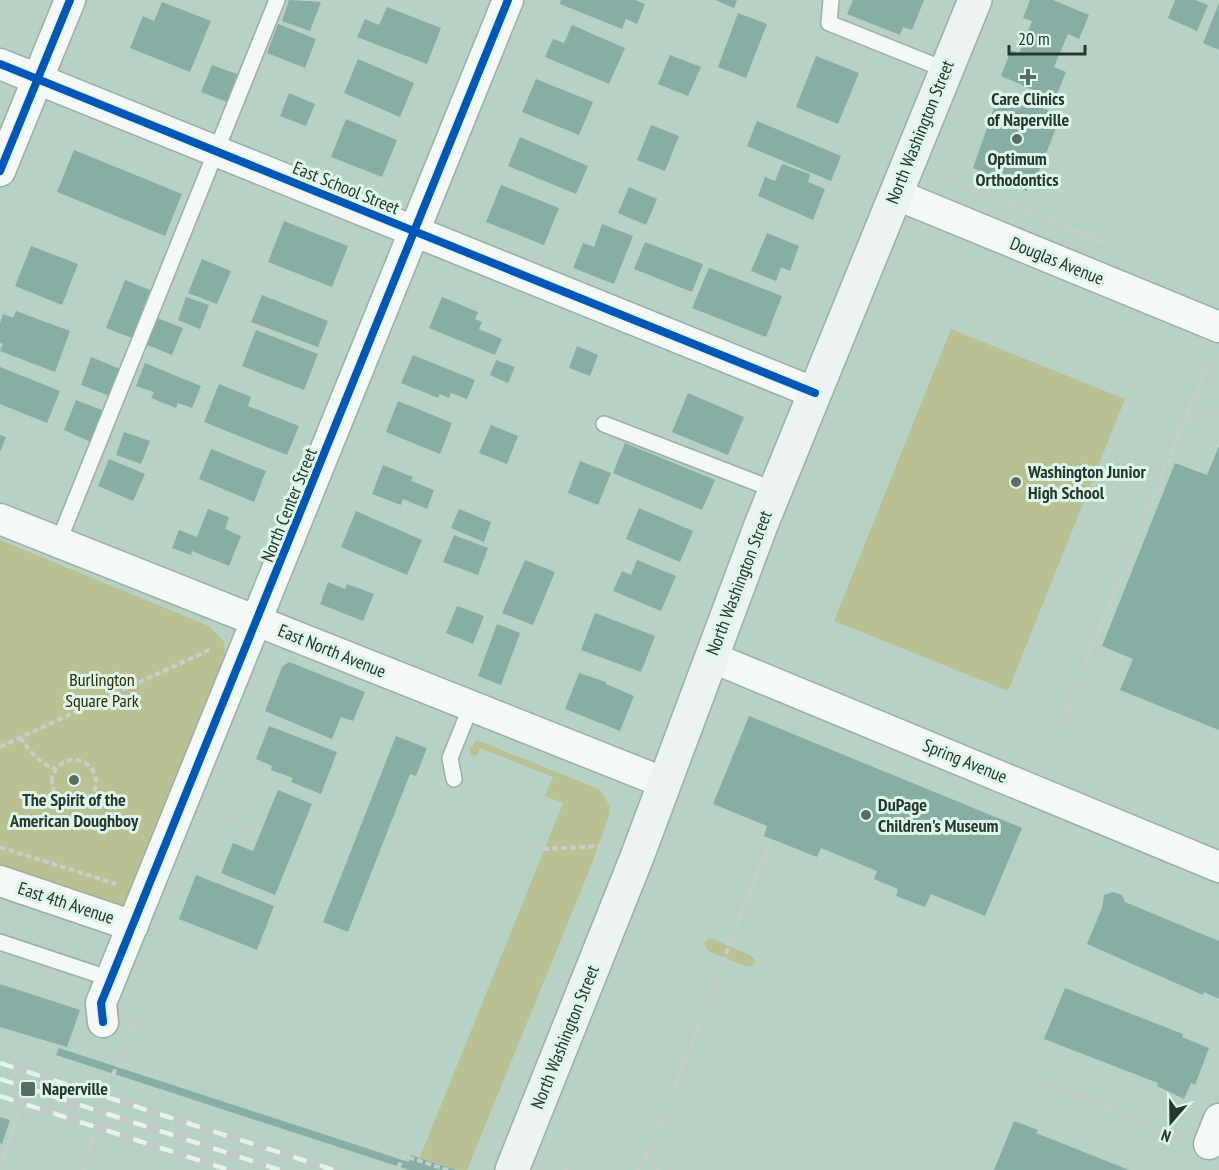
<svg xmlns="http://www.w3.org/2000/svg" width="1219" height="1170" font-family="'PT Sans Narrow',sans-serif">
<rect width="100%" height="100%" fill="#b7d1c4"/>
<path fill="#b9c092" d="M951,329L1125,399L1008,691L834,621Z
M0,540L209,626L224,642L225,657L124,906L0,867Z
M477,740L599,789L610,806L608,819L591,866L467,1170H458L420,1157L563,803L545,796L553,777L480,748L477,755L472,756L469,750Z
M710,938L750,955L755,960L754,965L747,967L708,951L704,943Z"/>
<path fill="#87aea5" d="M289,0L321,2L310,31L282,21Z
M561,0H635L645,4L637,24L626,19L622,29L560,4Z
M715,0H737L734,8Z
M853,0H924L912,30L903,27L900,35L847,14Z
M1030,0H1053L1089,15L1079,39L1068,34L1054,67L1066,72L1055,99L1001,76L1011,50L1019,53L1032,21L1023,18Z
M1175,0H1195L1208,5L1197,31L1168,18Z
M162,2L211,21L190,72L130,48L143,16L154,21Z
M1219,3V50L1203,43Z
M387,7L441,28L427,64L357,37L365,19L379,25Z
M738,13L767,24L746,78L718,67Z
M278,24L316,39L305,68L267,53Z
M572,25L625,48L609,84L545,57L553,39L564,43Z
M670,55L701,67L688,96L658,84Z
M816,56L859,73L838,124L796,107Z
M358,59L414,83L400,117L344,93Z
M212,65L237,74L227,102L201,92Z
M536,79L593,102L579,135L522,112Z
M289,93L315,104L306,126L280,116Z
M1003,93L1058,114L1053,127L1056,128L1035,182L1030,181L1027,191L973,168L994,108L997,110Z
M346,119L397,140L382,177L331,157Z
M757,121L841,156L831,181L747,146Z
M651,125L679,136L665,171L637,160Z
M520,137L588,166L576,194L508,166Z
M74,150L182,194L165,236L57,192Z
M782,164L810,174L808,182L825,189L813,220L758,196L765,177L775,181Z
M501,185L559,208L544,245L486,222Z
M629,187L657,199L646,225L618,213Z
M284,221L348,246L332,287L268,262Z
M602,224L633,236L614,284L573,268L583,243L594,247Z
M767,233L799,246L790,271L781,267L776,281L751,271Z
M645,242L703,264L692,292L634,269Z
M31,246L78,264L62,305L15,286Z
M202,259L231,271L217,304L188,293Z
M709,268L782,296L766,337L692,308Z
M125,280L150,290L132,338L106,328Z
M262,295L328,321L318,347L251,322Z
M186,297L209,305L200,329L178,320Z
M442,297L478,312L475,319L482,322L479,329L502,339L495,355L429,328Z
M16,311L70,331L55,372L0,351L3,344L0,343V323L3,314L13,318Z
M157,318L183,328L172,355L147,345Z
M256,330L318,354L304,390L242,366Z
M577,346L598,355L590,376L569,368Z
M413,355L475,380L467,399L451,393L449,398L440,394L438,398L401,383Z
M91,357L120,369L110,396L81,385Z
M496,360L515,367L508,383L490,375Z
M145,363L201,386L192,408L178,403L176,408L151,398L154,392L136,386Z
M0,367L60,391L47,423L0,404Z
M219,384L251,397L248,406L299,426L287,455L204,422Z
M688,393L744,417L728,455L672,432Z
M76,400L104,411L91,442L64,430Z
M398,401L452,423L440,454L386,432Z
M491,425L518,436L507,464L479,453Z
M124,432L150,441L141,464L116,455Z
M0,435L6,437L0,452Z
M625,443L715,480L702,510L613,473Z
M1219,446V730L1120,690L1133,659L1102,646L1175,463L1207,475Z
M211,449L266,471L254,502L199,479Z
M109,459L145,474L133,501L98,486Z
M580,461L611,473L598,505L568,493Z
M383,465L413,477L411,481L434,490L427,509L403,499L401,505L372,494Z
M639,508L693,531L680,562L626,539Z
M208,509L229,517L225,529L241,536L229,566L192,551L191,555L172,548L179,530L197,537Z
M459,509L491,522L484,542L451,528Z
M356,511L422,540L407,575L341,547Z
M454,535L488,548L478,575L443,562Z
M525,560L555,572L533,625L502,613Z
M637,560L676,576L661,611L613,591L622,571L631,575Z
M328,582L345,589L347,584L374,594L363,621L320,604Z
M457,606L484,616L473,644L446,633Z
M595,613L655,636L641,672L581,650Z
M497,624L520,633L501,685L478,676Z
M289,662L365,692L353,721L341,717L332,739L265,711L282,667Z
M579,673L606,682V684L634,696L620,731L565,709Z
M749,716L1022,828L985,916L931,894L925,907L896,896L898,889L874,879L877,871L821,848L817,857L764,836L767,826L713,804Z
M269,726L337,752L321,794L291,782L293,778L271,770L272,766L256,759Z
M396,736L427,748L416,776L410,774L348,932L323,922Z
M278,790L312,804L275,895L221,873L233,843L253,851Z
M196,875L274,906L257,950L179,919Z
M1113,892L1122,895L1125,902L1219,941V999L1204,992L1203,995L1087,944L1102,908L1104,895Z
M0,984L80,1010L67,1047L0,1027Z
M1065,988L1183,1034L1182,1037L1209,1048L1195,1085L1191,1083L1184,1099L1157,1086L1158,1083L1044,1039Z
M59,1048L409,1162L411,1155L457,1170H409L56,1055Z
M0,1117L10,1120L2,1144L0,1143Z
M1014,1121L1038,1130L1036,1133L1129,1170H994Z"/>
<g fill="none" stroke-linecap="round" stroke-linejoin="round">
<g stroke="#9bafa4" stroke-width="18">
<path id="service" d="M831,0L829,23L946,70
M604,424L775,490
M58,543L277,0
M454,779L450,758L471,706
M0,942L111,979"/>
</g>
<g stroke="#9bafa4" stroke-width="33">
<path id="minor" d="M0,64L815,393
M0,171L70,0
M895,194L1219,327
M0,519L665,783
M711,657L1219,867
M0,881L133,926
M103,1022L101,1003L508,0
M1209,1144L1219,1119"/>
</g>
<g stroke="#9bafa4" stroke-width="36">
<path id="secondary" d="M512,1170L637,857L761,525L975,0"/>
</g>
<path stroke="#c6ceca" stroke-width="4" stroke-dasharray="6 3" stroke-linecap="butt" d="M948,179L1111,245
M1186,419L1219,413
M20,737C30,752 39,763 56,769
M0,747L211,649
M1048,756L1212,353
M52 782a22 22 0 1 1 44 0a22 22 0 1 1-44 0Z
M219,813L261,831
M510,835L543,849L606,846
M0,847L116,884
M113,1075L138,1016
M1036,1078L1161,1131L1185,1138
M644,1156L653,1160L658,1170
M398,1168L404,1156L448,1170
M0,1169L19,1111
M84,1170L94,1136
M565,1170L567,1164
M637,1170L655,1138L769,843"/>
<use href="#service" stroke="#f4f8f6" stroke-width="15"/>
<use href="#minor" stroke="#f4f8f6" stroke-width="30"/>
<use href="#secondary" stroke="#edf3f2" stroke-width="33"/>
<g stroke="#c3cac7" stroke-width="7">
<path id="rail" d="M0,1063L334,1170
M0,1079L280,1170
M0,1096L229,1170"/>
</g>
<use href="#rail" stroke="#dff7ea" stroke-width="4.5" stroke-dasharray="14" stroke-linecap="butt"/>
<g stroke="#dff7ea" stroke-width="11">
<path id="cycleway" d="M0,64L815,393
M0,171L70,0
M103,1022L101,1003L508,0"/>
</g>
<use href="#cycleway" stroke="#0057b8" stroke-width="8"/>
</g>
<g fill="#586e63" stroke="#dff7ea" stroke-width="2">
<path d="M1025 68h6v6h6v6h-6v6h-6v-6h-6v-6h6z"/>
<circle cx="1017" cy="139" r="6"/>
<circle cx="1016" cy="482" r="6"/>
<circle cx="74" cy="780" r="6"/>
<circle cx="866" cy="815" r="6"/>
<rect x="20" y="1081" width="16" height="16" rx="3"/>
</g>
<g text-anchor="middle" stroke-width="6" stroke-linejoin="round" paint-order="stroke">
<g font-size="18" font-weight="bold" fill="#25382f" stroke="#dff7ea">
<text x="1028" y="105">Care Clinics<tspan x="1028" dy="21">of Naperville</tspan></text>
<text x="1017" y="165">Optimum<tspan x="1017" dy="21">Orthodontics</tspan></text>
<text x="1028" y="478" text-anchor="start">Washington Junior<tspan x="1028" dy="21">High School</tspan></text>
<text x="74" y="806">The Spirit of the<tspan x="74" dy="21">American Doughboy</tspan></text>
<text x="878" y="811" text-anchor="start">DuPage<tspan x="878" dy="21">Children's Museum</tspan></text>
<text x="42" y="1095" text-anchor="start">Naperville</text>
</g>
<g font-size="18" fill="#25382f" stroke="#dff7ea">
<text transform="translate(920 132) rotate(-68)" y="6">North Washington Street</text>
<text transform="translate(346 188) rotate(22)" y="6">East School Street</text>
<text transform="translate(1057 261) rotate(22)" y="6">Douglas Avenue</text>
<text transform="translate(289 505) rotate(-68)" y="6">North Center Street</text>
<text transform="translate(739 583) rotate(-69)" y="6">North Washington Street</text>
<text transform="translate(332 651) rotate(22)" y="6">East North Avenue</text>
<text transform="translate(965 761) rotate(22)" y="6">Spring Avenue</text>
<text transform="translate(66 903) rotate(18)" y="6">East 4th Avenue</text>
<text transform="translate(565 1037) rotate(-68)" y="6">North Washington Street</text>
</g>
<g font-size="18" fill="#302b00" stroke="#dff7ea">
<text x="102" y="686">Burlington<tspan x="102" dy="21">Square Park</tspan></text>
</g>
</g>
<g transform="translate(1171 1122) rotate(200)" stroke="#dff7ea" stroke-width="4.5" paint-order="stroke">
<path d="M0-4.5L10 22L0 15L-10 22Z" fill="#25382f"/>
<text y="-9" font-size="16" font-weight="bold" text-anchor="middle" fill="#25382f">N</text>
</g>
<path d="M1009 45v9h76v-9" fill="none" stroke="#25382f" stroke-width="3"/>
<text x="1018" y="45" font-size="18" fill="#25382f" stroke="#dff7ea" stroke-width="4.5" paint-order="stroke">20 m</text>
</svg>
